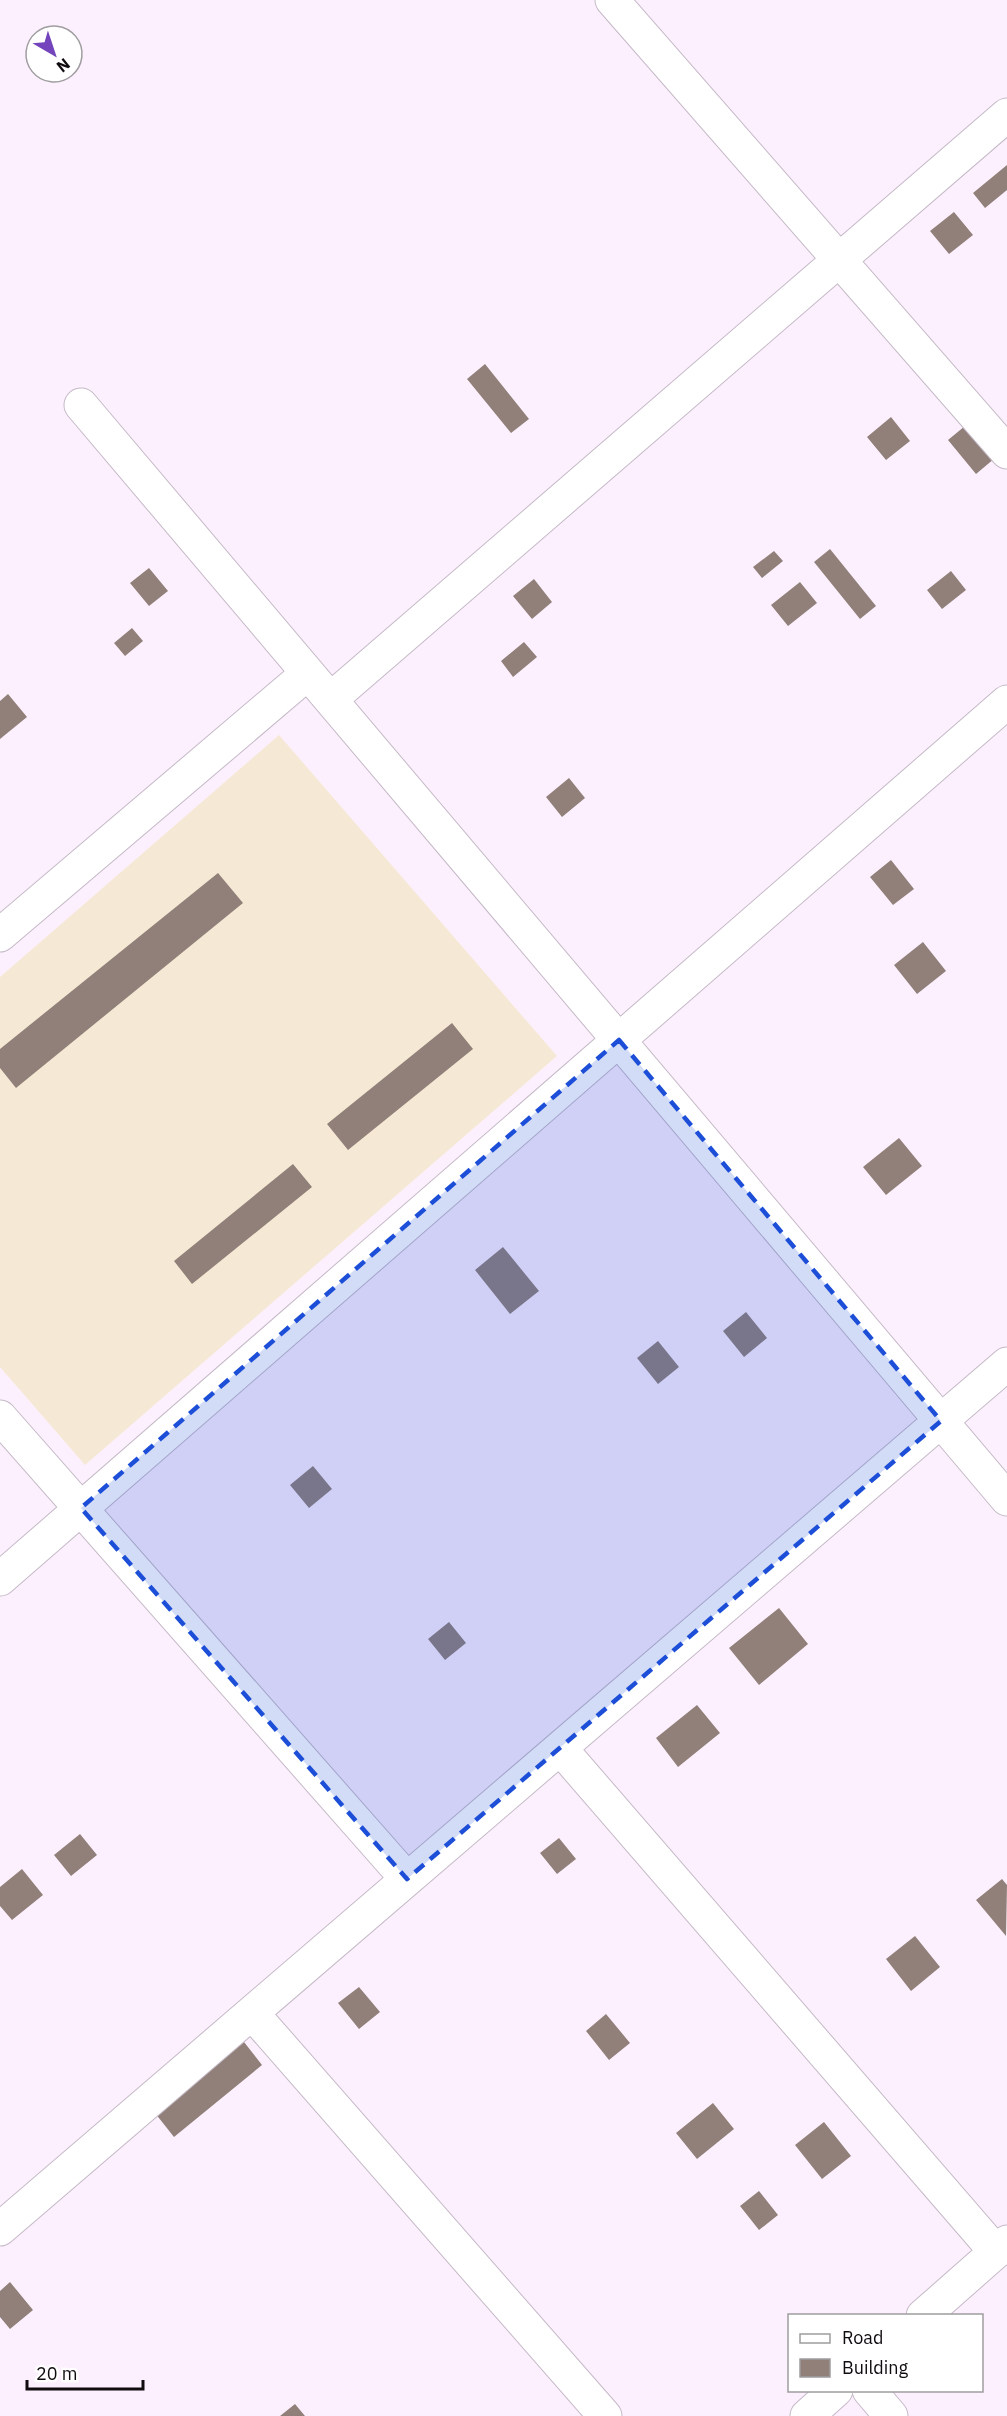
<svg xmlns="http://www.w3.org/2000/svg" width="1007" height="2416" font-family="'IBM Plex Sans',sans-serif">
<rect width="100%" height="100%" fill="#fdf0fe"/>
<path fill="#f5e9d5" d="M279,735L557,1056L85,1465L0,1367V977Z"/>
<path fill="#908079" d="M1007,165V190L985,208L973,193Z
M954,212L973,235L949,254L930,231Z
M485,364L529,419L511,433L467,379Z
M982,412L1007,448L976,474L948,440Z
M891,417L910,441L886,460L867,437Z
M830,549L876,606L860,619L814,562Z
M774,551L783,561L762,578L753,567Z
M149,568L168,591L149,606L130,583Z
M951,571L966,590L942,609L927,590Z
M534,579L552,602L532,619L513,596Z
M800,582L817,603L788,626L771,605Z
M132,628L143,641L125,656L114,643Z
M524,642L537,657L513,677L501,661Z
M8,694L27,717L0,739V701Z
M569,778L585,798L562,817L546,797Z
M891,860L914,889L893,905L870,877Z
M218,873L243,903L16,1088L0,1068V1049Z
M923,942L946,971L917,994L894,965Z
M452,1023L473,1049L348,1150L327,1124Z
M899,1138L922,1166L886,1195L863,1167Z
M293,1164L312,1187L192,1284L174,1261Z
M503,1247L539,1291L510,1314L475,1270Z
M746,1312L767,1338L744,1357L723,1331Z
M658,1341L679,1367L658,1384L637,1358Z
M313,1466L332,1489L309,1508L290,1485Z
M779,1608L808,1644L759,1685L729,1648Z
M449,1622L466,1643L445,1660L428,1639Z
M697,1705L720,1733L678,1767L656,1738Z
M80,1834L97,1855L71,1876L54,1855Z
M559,1838L576,1859L557,1874L540,1853Z
M22,1869L43,1895L12,1920L0,1906V1887Z
M1002,1879L1007,1885L1006,1936L976,1900Z
M915,1936L940,1967L911,1991L886,1959Z
M359,1987L380,2012L359,2029L338,2003Z
M606,2014L630,2043L609,2060L586,2031Z
M244,2042L262,2065L174,2137L155,2113Z
M713,2103L734,2129L697,2159L676,2133Z
M824,2122L851,2156L822,2179L795,2145Z
M759,2191L778,2215L759,2230L740,2206Z
M10,2282L33,2310L10,2329L0,2317V2291Z
M295,2404L305,2416H280Z"/>
<g fill="none" stroke-linecap="round" stroke-linejoin="round">
<g stroke="#c5b9c7" stroke-width="35">
<path id="street" d="M612,0L1007,452
M81,405L1007,1499
M331,699L1007,115
M0,935L308,673
M0,1417L407,1879
M0,1579L1007,702
M560,1748L996,2252
M252,2013L605,2416
M0,2229L1007,1364
M923,2316L1007,2242
M869,2390L891,2416
M807,2416L836,2390"/>
</g>
<use href="#street" stroke="#fff" stroke-width="33"/>
</g>
<path fill="#1d4ed8" fill-opacity="0.2" stroke="#1d4ed8" stroke-width="4.5" stroke-dasharray="12 8" stroke-linejoin="round" d="M619,1040L941,1421L407,1879L81,1508Z"/>
<rect x="788" y="2314" width="195" height="78" fill="#ffffff" stroke="#9f9d9f" stroke-width="1.5"/>
<rect x="800" y="2334" width="30" height="9" fill="#ffffff" stroke="#9f9d9f" stroke-width="1.5"/>
<text x="842" y="2344" font-size="18" fill="#0f0b0f">Road</text>
<rect x="800" y="2359" width="30" height="18" fill="#908079" stroke="#9f9d9f" stroke-width="1.5"/>
<text x="842" y="2374" font-size="18" fill="#0f0b0f">Building</text>
<g transform="translate(54 54) rotate(141)"><circle r="28" fill="#ffffff" stroke="#9f9d9f" stroke-width="1.5"/>
<path d="M0-4.5L10 22L0 15L-10 22Z" fill="#7344bc"/>
<text y="-9" font-size="16" font-weight="bold" text-anchor="middle" fill="#0f0b0f">N</text>
</g>
<path d="M27 2380v9h116v-9" fill="none" stroke="#0f0b0f" stroke-width="3"/>
<text x="36" y="2380" font-size="18" fill="#0f0b0f" stroke="#ffffff" stroke-width="4.5" paint-order="stroke">20 m</text>
</svg>
